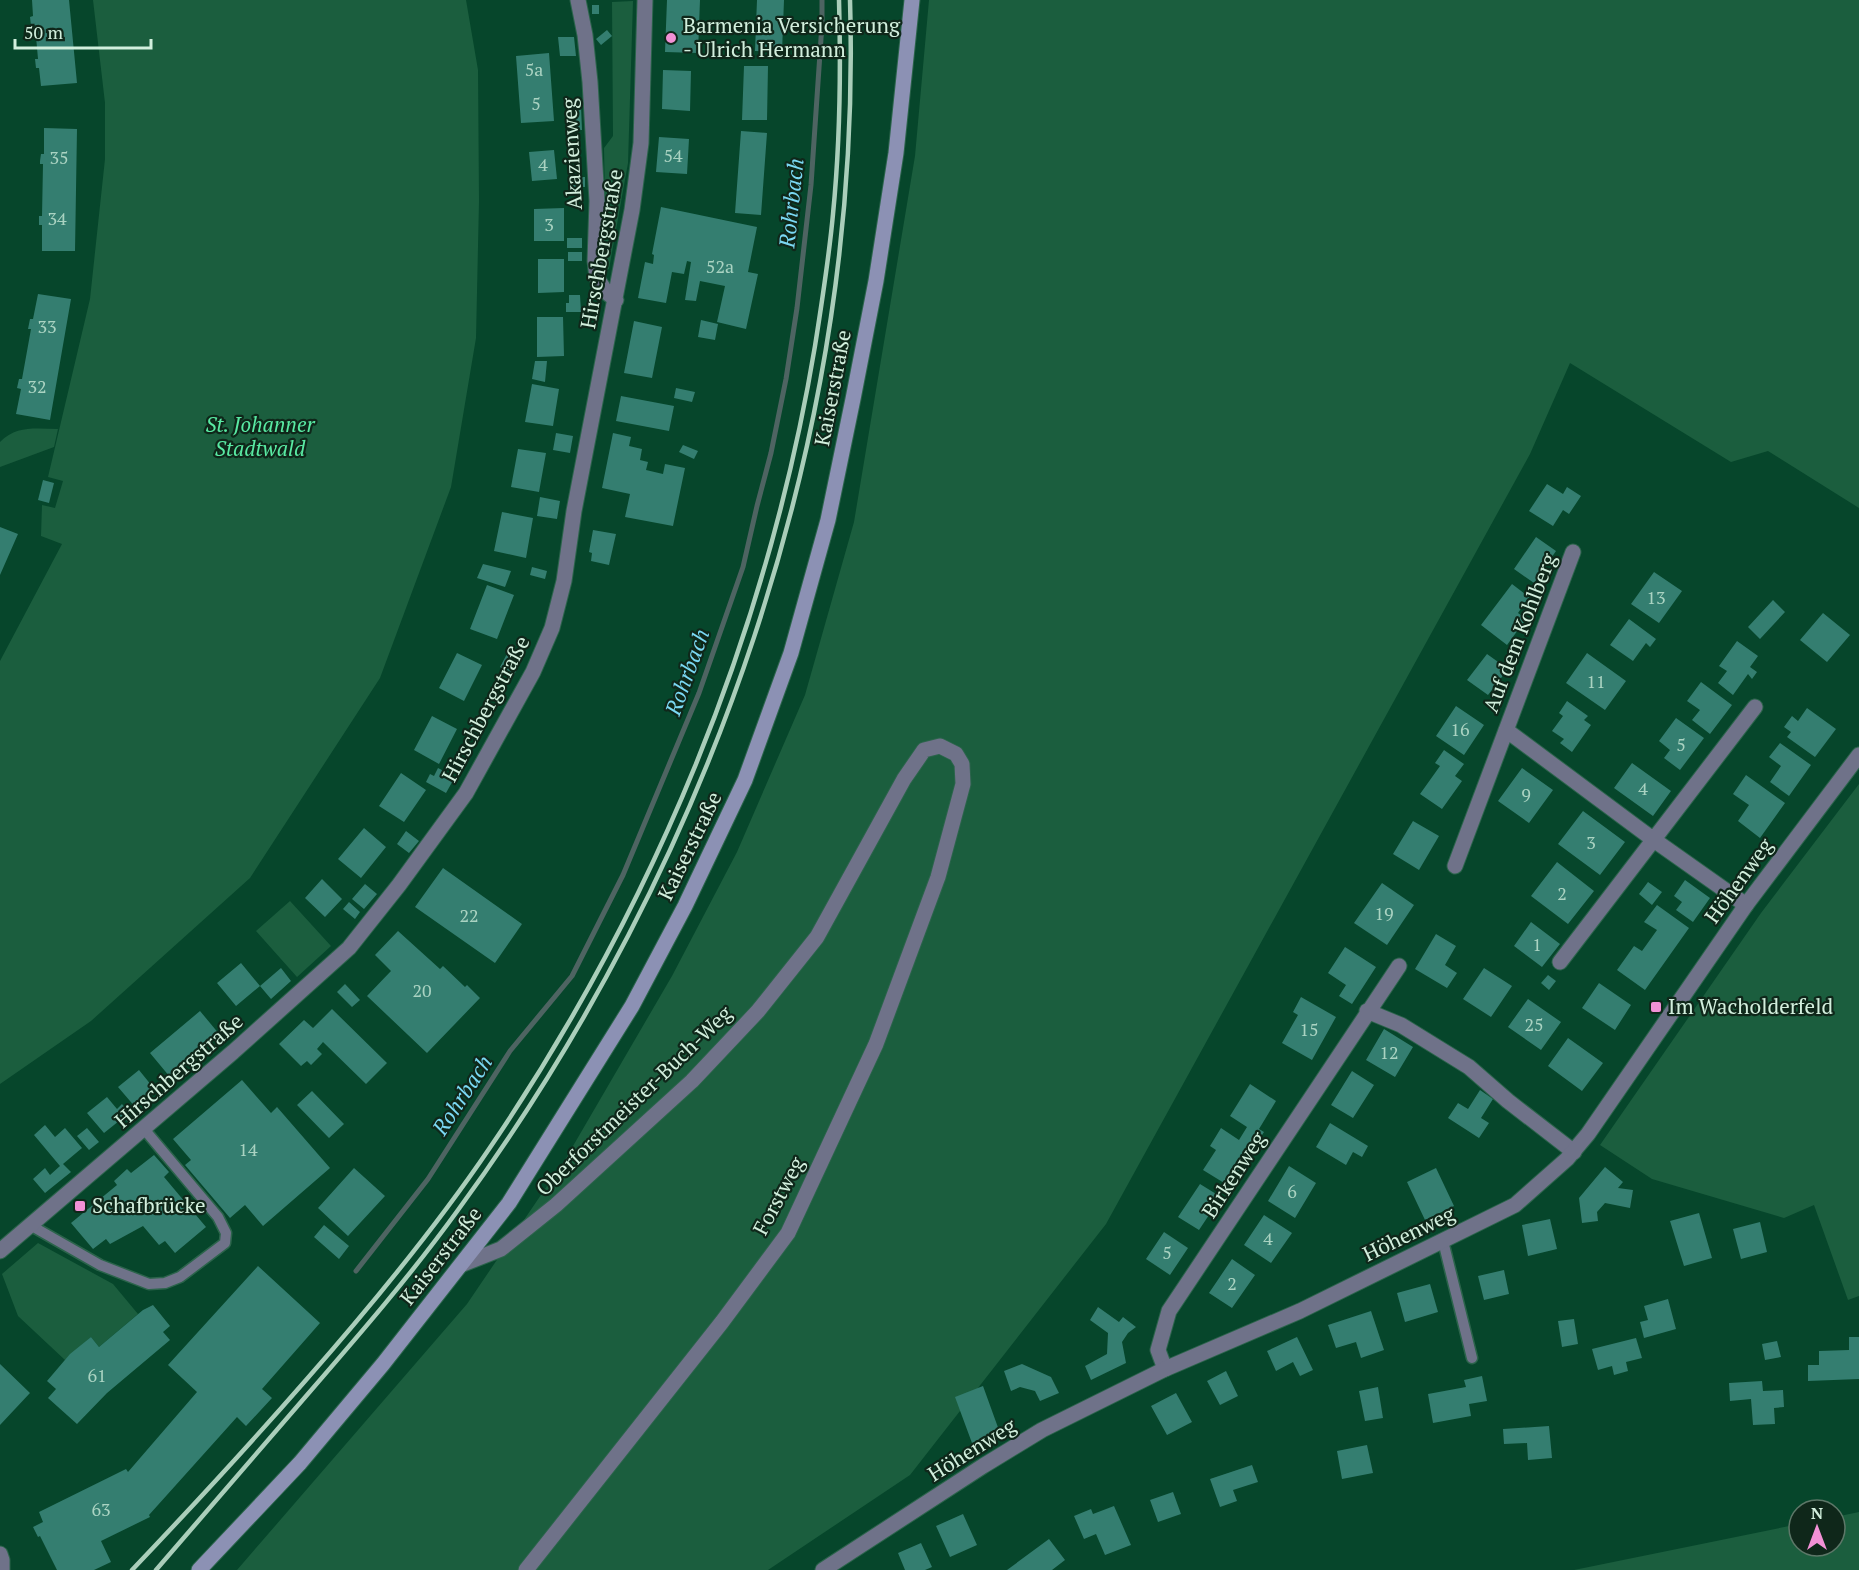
<svg xmlns="http://www.w3.org/2000/svg" width="1859" height="1570" font-family="'PT Serif',serif">
<rect width="100%" height="100%" fill="#06462b"/>
<path fill="#1b5e3e" d="M93,0H466L478,70L479,201L476,338L451,487L380,678L250,878L91,1021L0,1084V661L62,544L41,536L42,505L55,508L63,481L48,477L90,299L105,159V103Z
M929,0H1859V508L1768,451L1731,462L1570,363L1530,454L1106,1224L910,1475L768,1570H237L467,1304L566,1158L672,976L737,852L805,695L854,522L915,156Z
M633,1L628,163L609,269L607,270L603,268L601,257L605,202L604,148L613,136L612,2Z
M58,429L54,447L0,467V442C17,425 36,429 58,429Z
M1859,784V1296L1848,1300L1814,1205L1784,1218L1652,1179L1600,1145L1761,913Z
M290,901L331,946L297,977L256,931Z
M38,1243L113,1284L138,1314L99,1347L91,1337L65,1360L18,1316L2,1274Z
M1859,1512V1570H1574L1799,1524V1546H1835V1517Z"/>
<g fill="none" stroke-linecap="round" stroke-linejoin="round">
<path stroke="#4e6462" stroke-width="5" d="M356,1271L428,1179L510,1051L572,976L623,875L699,693L743,567L757,506L771,453L786,379L797,308L811,185L822,24V0"/>
</g>
<path fill="#347e70" d="M32,0H69L77,83L41,86L39,68H36L35,59H38L35,25L31,26L30,17L33,16Z
M667,0H700L698,53L665,52Z
M757,0H784L782,52L755,51Z
M592,5H599V14H592Z
M607,30L612,36L601,45L596,39Z
M558,37H574L576,56H560Z
M549,53L554,121L521,123L516,56Z
M744,66H768L767,120H742Z
M663,70L691,71L690,111L662,109Z
M567,106H581L582,130L568,131Z
M44,128L77,129L75,251H42V225H39V216H42L43,164H40V161L41,154H44Z
M741,131L767,133L761,215L735,213Z
M659,137L689,139L687,174L656,172Z
M554,150L557,179L532,181L529,152Z
M569,177H585V187H569Z
M661,207L757,227L748,272L758,274L746,329L717,322L725,286L700,281L696,301L685,300L691,262L687,261L684,274L672,272L666,303L638,298L645,262L653,264L654,255L652,254Z
M564,208V241H534V209Z
M567,238H582V248H567Z
M568,252H582V261H568Z
M538,259H564V292L538,293Z
M38,294L71,299L50,420L16,414L21,389L17,388L19,379H22L31,329H28L30,319H33Z
M569,295H580L581,312H566V303H569Z
M537,317H563L564,356L537,357Z
M701,320L718,324L715,340L698,337Z
M634,321L662,327L652,378L624,373Z
M535,361H547L545,382L532,379Z
M532,384L559,389L553,426L525,422Z
M676,388L695,392L692,402L674,398Z
M621,396L674,406L669,431L616,421Z
M556,433L573,436L570,453L553,450Z
M613,433L631,437L629,446L642,449L640,460L648,462L646,470L663,474L665,464L685,468L673,526L625,517L630,494L602,488Z
M683,445L698,451L694,459L679,452Z
M518,449L546,453L539,492L511,487Z
M43,480L54,483L49,503L38,500Z
M1547,484L1563,494L1567,487L1581,496L1569,514L1563,510L1553,526L1529,511Z
M540,497L560,501L557,519L537,516Z
M502,512L533,518L526,558L494,551Z
M0,527L18,534L0,575Z
M593,530L616,534L609,565L591,561L592,553L589,552Z
M1536,537L1556,551L1534,583L1514,569Z
M483,564L511,571L505,587L477,578Z
M532,567L547,571L545,579L530,575Z
M1654,572L1682,591L1659,623L1631,604Z
M1512,584L1529,597L1518,613L1526,619L1507,645L1481,625Z
M487,585L514,595L497,639L470,629Z
M1773,600L1785,612L1760,639L1748,627Z
M1823,613L1850,635L1827,662L1800,640Z
M1629,619L1656,639L1650,647L1646,643L1633,661L1610,645Z
M1737,641L1758,656L1750,667L1757,672L1752,679L1748,674L1733,695L1718,683L1727,671L1719,666Z
M508,652L522,659L514,675L500,667Z
M457,653L482,665L464,701L439,688Z
M1587,653L1626,681L1605,710L1566,683Z
M1487,654L1508,669L1488,695L1467,680Z
M1701,682L1732,705L1710,734L1692,720L1700,710L1687,701Z
M1567,701L1588,716L1584,720L1591,725L1572,752L1560,743L1564,739L1552,731L1563,716L1559,713Z
M1456,706L1484,725L1464,755L1436,736Z
M1807,708L1836,729L1815,757L1787,737L1791,732L1784,727L1792,716L1798,721Z
M477,715L488,721L481,735L469,729Z
M432,716L457,729L439,764L414,750Z
M1676,718L1704,738L1680,770L1664,758L1670,750L1659,741Z
M1780,743L1811,765L1789,796L1770,782L1781,766L1769,757Z
M1444,750L1464,764L1455,776L1462,781L1442,809L1420,794L1440,766L1435,763Z
M1632,763L1671,791L1653,816L1614,788Z
M438,768L455,777L446,793L426,782L430,774L434,776Z
M1522,768L1553,790L1529,823L1498,801Z
M401,773L426,790L404,822L379,806Z
M1746,775L1785,803L1760,838L1738,821L1749,805L1733,794Z
M1583,811L1625,842L1600,875L1558,844Z
M1413,821L1439,836L1419,870L1393,854Z
M364,828L386,847L361,878L338,859Z
M406,831L419,841L409,853L397,844Z
M1557,862L1594,891L1568,924L1531,896Z
M443,868L522,924L495,963L415,907Z
M322,879L342,899L325,917L305,898Z
M1685,880L1710,898L1693,922L1676,910L1682,902L1674,896Z
M1648,882L1662,892L1652,905L1639,894Z
M1382,883L1414,905L1387,945L1354,923Z
M365,884L377,894L364,909L352,899Z
M349,902L360,912L355,919L343,909Z
M1657,905L1689,928L1645,990L1617,970L1634,946L1642,951L1657,930L1644,922Z
M1531,922L1560,944L1542,967L1514,946Z
M398,931L440,969L443,966L465,987L467,985L480,998L427,1053L367,996L391,971L375,955Z
M1436,934L1456,946L1445,965L1457,973L1447,988L1415,969Z
M1345,947L1376,967L1352,1004L1339,996L1346,985L1328,973Z
M241,963L260,986L236,1006L217,983Z
M281,968L291,981L271,999L260,986Z
M1484,968L1512,986L1491,1017L1463,999Z
M1548,975L1556,981L1549,990L1541,983Z
M1599,983L1631,1005L1615,1030L1582,1008Z
M345,984L360,1000L352,1007L337,992Z
M1301,997L1336,1017L1312,1060L1282,1043L1298,1015L1293,1012Z
M1528,999L1561,1022L1541,1050L1508,1027Z
M332,1009L387,1063L366,1084L323,1042L317,1049L322,1054L311,1065L307,1061L301,1066L279,1044L304,1020L313,1028Z
M200,1011L220,1035L170,1077L150,1053Z
M1384,1029L1413,1047L1395,1077L1366,1060Z
M1568,1038L1603,1063L1582,1091L1548,1066Z
M139,1070L156,1091L136,1108L118,1087Z
M1352,1071L1374,1085L1353,1118L1331,1105Z
M242,1080L271,1113L277,1107L330,1168L263,1226L245,1205L230,1218L185,1165L191,1160L173,1139Z
M1250,1084L1276,1101L1259,1129L1264,1132L1229,1186L1203,1170L1216,1150L1210,1146L1221,1128L1239,1140L1247,1127L1230,1116Z
M1480,1090L1493,1099L1481,1118L1489,1123L1479,1138L1448,1118L1458,1103L1468,1109Z
M312,1091L344,1124L329,1138L297,1105Z
M107,1097L117,1109L122,1104L133,1118L128,1123L124,1117L104,1133L87,1113Z
M1330,1123L1368,1146L1362,1157L1353,1152L1346,1165L1316,1147Z
M45,1125L55,1137L65,1128L82,1148L63,1164L71,1172L45,1193L33,1179L45,1168L50,1175L60,1166L34,1135Z
M87,1128L99,1142L89,1150L77,1136Z
M154,1155L169,1172L164,1177L206,1227L175,1253L165,1241L159,1245L143,1226L110,1244L106,1239L93,1249L71,1223L117,1185L114,1181L127,1169L131,1173Z
M1289,1166L1316,1183L1295,1218L1268,1201Z
M1605,1167L1623,1182L1618,1188L1633,1190L1630,1208L1605,1203L1597,1212L1598,1221L1582,1223L1579,1198Z
M354,1168L385,1196L348,1236L318,1208Z
M1436,1168L1454,1206L1425,1220L1407,1182Z
M1200,1184L1221,1197L1199,1230L1178,1217Z
M1699,1213L1712,1258L1684,1266L1670,1221Z
M1264,1215L1292,1233L1271,1263L1244,1245Z
M1550,1219L1557,1249L1528,1256L1522,1225Z
M1760,1222L1767,1252L1741,1259L1733,1229Z
M324,1225L349,1246L339,1259L314,1237Z
M1164,1232L1188,1248L1170,1275L1146,1259Z
M1232,1259L1255,1275L1232,1308L1209,1293Z
M258,1266L320,1323L262,1389L272,1398L246,1426L237,1417L149,1515L150,1517L101,1541L111,1562L94,1570H57L40,1536L38,1537L33,1527L43,1522L39,1512L126,1469L128,1472L197,1392L168,1365Z
M1504,1270L1509,1294L1484,1300L1478,1276Z
M1430,1284L1438,1312L1405,1322L1397,1293Z
M1668,1299L1676,1329L1644,1338L1640,1322L1648,1320L1644,1306Z
M153,1305L170,1326L163,1332L170,1340L107,1393L77,1424L48,1398L56,1389L47,1381L70,1354L91,1337L99,1347L143,1310Z
M1098,1307L1119,1322L1123,1317L1136,1327L1128,1333L1122,1342L1126,1363L1091,1380L1085,1366L1107,1354L1108,1333L1090,1320Z
M1371,1311L1384,1350L1361,1358L1356,1342L1336,1348L1328,1325Z
M1574,1319L1578,1344L1562,1347L1558,1321Z
M1297,1337L1313,1370L1300,1376L1293,1362L1276,1371L1267,1351Z
M1849,1337H1859V1379L1808,1381V1365H1819V1351L1849,1350Z
M1636,1338L1642,1358L1626,1362L1628,1371L1614,1375L1612,1366L1598,1370L1592,1349Z
M1777,1341L1781,1357L1765,1360L1762,1344Z
M0,1364L30,1393L0,1425Z
M1022,1364L1051,1377L1059,1393L1040,1401L1035,1391L1020,1387L1011,1391L1004,1371Z
M1226,1371L1238,1396L1220,1405L1207,1381Z
M1482,1376L1487,1401L1469,1404L1471,1416L1433,1423L1428,1394L1466,1387L1464,1380Z
M1762,1381L1763,1391L1783,1390L1784,1407L1774,1408L1775,1424L1753,1425L1751,1399L1730,1401L1729,1383Z
M983,1386L1000,1433L972,1443L955,1397Z
M1378,1387L1383,1418L1365,1421L1359,1391Z
M1176,1393L1192,1422L1167,1435L1151,1406Z
M1549,1426L1552,1458L1528,1460L1527,1443L1504,1444L1503,1429Z
M1367,1445L1373,1473L1342,1479L1337,1451Z
M1252,1465L1258,1482L1233,1490L1237,1501L1220,1507L1210,1479Z
M1173,1492L1181,1514L1158,1522L1150,1500Z
M1114,1506L1131,1545L1105,1555L1096,1534L1084,1539L1074,1516L1091,1509L1093,1514Z
M963,1514L977,1545L950,1557L936,1526Z
M1049,1539L1065,1560L1052,1570H1007Z
M921,1543L932,1567L925,1570H905L898,1553Z"/>
<g fill="none" stroke-linecap="round" stroke-linejoin="round">
<g stroke="#2b644b" stroke-width="13">
<path id="service" d="M30,1225L100,1265L149,1284L165,1283L180,1277L225,1243L226,1233L218,1217L144,1129
M1443,1241L1472,1358"/>
</g>
<g stroke="#2b644b" stroke-width="17">
<path id="minor" d="M578,0L585,35L590,82L597,201L595,261L597,278L606,292L616,300
M1506,730L1654,840L1746,905
M1455,866L1573,552
M1560,962L1755,707
M1367,1011L1401,1025L1469,1067L1508,1101L1574,1152
M0,1251L233,1052L349,948L399,885L466,793L533,672L552,628L564,581L574,511L632,210L641,143L645,0
M1165,1369L1158,1350L1169,1311L1399,966
M0,1554L2,1560V1570"/>
</g>
<g stroke="#2b644b" stroke-width="17">
<path id="tertiary" d="M463,1264L501,1249L556,1205L692,1081L758,1011L817,937L904,779L924,750L940,746L956,754L962,764L963,784L938,877L876,1044L788,1233L722,1322L526,1570
M823,1570L983,1466L1042,1430L1165,1369L1300,1311L1515,1205L1567,1159L1588,1134L1746,905L1859,755"/>
</g>
<g stroke="#2b644b" stroke-width="17">
<path id="secondary" d="M199,1570L300,1463L383,1364L509,1203L632,1006L685,906L745,780L791,653L828,520L853,399L876,281L896,153L912,0"/>
</g>
<use href="#service" stroke="#6f7289" stroke-width="10"/>
<use href="#minor" stroke="#6f7289" stroke-width="15"/>
<use href="#tertiary" stroke="#6f7289" stroke-width="15"/>
<use href="#secondary" stroke="#8c91b4" stroke-width="15"/>
<path stroke="#aaceba" stroke-width="4.5" d="M132,1570C191,1508 250,1444 306,1380C371,1306 434,1230 489,1149C653,908 767,634 815,346C822,302 829,258 833,214C840,143 841,71 839,0
M156,1570C206,1512 256,1454 307,1395C359,1335 411,1275 458,1210C712,864 863,431 850,0"/>
</g>
<g fill="#f291d6" stroke="#0f271a" stroke-width="2">
<circle cx="671" cy="38" r="6"/>
<rect x="1650" y="1001" width="12" height="12" rx="3"/>
<rect x="74" y="1200" width="12" height="12" rx="3"/>
</g>
<g text-anchor="middle" stroke-width="4.5" stroke-linejoin="round" paint-order="stroke">
<g font-size="18" fill="#aad3c2">
<text x="534" y="76">5a</text>
<text x="536" y="110">5</text>
<text x="673" y="162">54</text>
<text x="59" y="164">35</text>
<text x="543" y="171">4</text>
<text x="57" y="225">34</text>
<text x="549" y="231">3</text>
<text x="720" y="273">52a</text>
<text x="47" y="333">33</text>
<text x="37" y="393">32</text>
<text x="1656" y="604">13</text>
<text x="1596" y="688">11</text>
<text x="1460" y="736">16</text>
<text x="1681" y="751">5</text>
<text x="1643" y="795">4</text>
<text x="1526" y="801">9</text>
<text x="1591" y="849">3</text>
<text x="1562" y="900">2</text>
<text x="1384" y="920">19</text>
<text x="469" y="922">22</text>
<text x="1537" y="951">1</text>
<text x="422" y="997">20</text>
<text x="1534" y="1031">25</text>
<text x="1309" y="1036">15</text>
<text x="1389" y="1059">12</text>
<text x="248" y="1156">14</text>
<text x="1292" y="1198">6</text>
<text x="1268" y="1245">4</text>
<text x="1167" y="1259">5</text>
<text x="1232" y="1290">2</text>
<text x="97" y="1382">61</text>
<text x="101" y="1516">63</text>
</g>
<g font-size="21" fill="#d2efdd" stroke="#0f271a" text-anchor="start">
<text x="683" y="33">Barmenia Versicherung<tspan x="683" dy="24">- Ulrich Hermann</tspan></text>
<text x="1668" y="1014">Im Wacholderfeld</text>
<text x="92" y="1213">Schafbrücke</text>
</g>
<g font-size="21" fill="#d2efdd" stroke="#0f271a">
<text transform="translate(572 154) rotate(-93)" y="7">Akazienweg</text>
<text transform="translate(602 249) rotate(-80)" y="7">Hirschbergstraße</text>
<text transform="translate(833 388) rotate(-79)" y="7">Kaiserstraße</text>
<text transform="translate(1520 633) rotate(-69)" y="7">Auf dem Kohlberg</text>
<text transform="translate(486 709) rotate(-62)" y="7">Hirschbergstraße</text>
<text transform="translate(690 846) rotate(-64)" y="7">Kaiserstraße</text>
<text transform="translate(1739 881) rotate(-54)" y="7">Höhenweg</text>
<text transform="translate(179 1071) rotate(-41)" y="7">Hirschbergstraße</text>
<text transform="translate(634 1101) rotate(-44)" y="7">Oberforstmeister-Buch-Weg</text>
<text transform="translate(1234 1175) rotate(-57)" y="7">Birkenweg</text>
<text transform="translate(779 1196) rotate(-62)" y="7">Forstweg</text>
<text transform="translate(1409 1234) rotate(-26)" y="7">Höhenweg</text>
<text transform="translate(441 1256) rotate(-52)" y="7">Kaiserstraße</text>
<text transform="translate(972 1450) rotate(-32)" y="7">Höhenweg</text>
</g>
<g font-size="21" font-style="italic" fill="#59eaa3" stroke="#0f271a">
<text x="260" y="432">St. Johanner<tspan x="260" dy="24">Stadtwald</tspan></text>
</g>
<g font-size="22" font-style="italic" fill="#7ad8f3" stroke="#0f271a">
<text transform="translate(791 203) rotate(-84)" y="8">Rohrbach</text>
<text transform="translate(687 672) rotate(-70)" y="8">Rohrbach</text>
<text transform="translate(462 1095) rotate(-57)" y="8">Rohrbach</text>
</g>
</g>
<g transform="translate(1817 1528)"><circle r="28" fill="#0f271a" stroke="#5d7768" stroke-width="1.5"/>
<path d="M0-4.5L10 22L0 15L-10 22Z" fill="#f291d6"/>
<text y="-9" font-size="16" font-weight="bold" text-anchor="middle" fill="#d2efdd">N</text>
</g>
<path d="M15 39v9h136v-9" fill="none" stroke="#d2efdd" stroke-width="3"/>
<text x="24" y="39" font-size="18" fill="#d2efdd" stroke="#0f271a" stroke-width="4.5" paint-order="stroke">50 m</text>
</svg>
